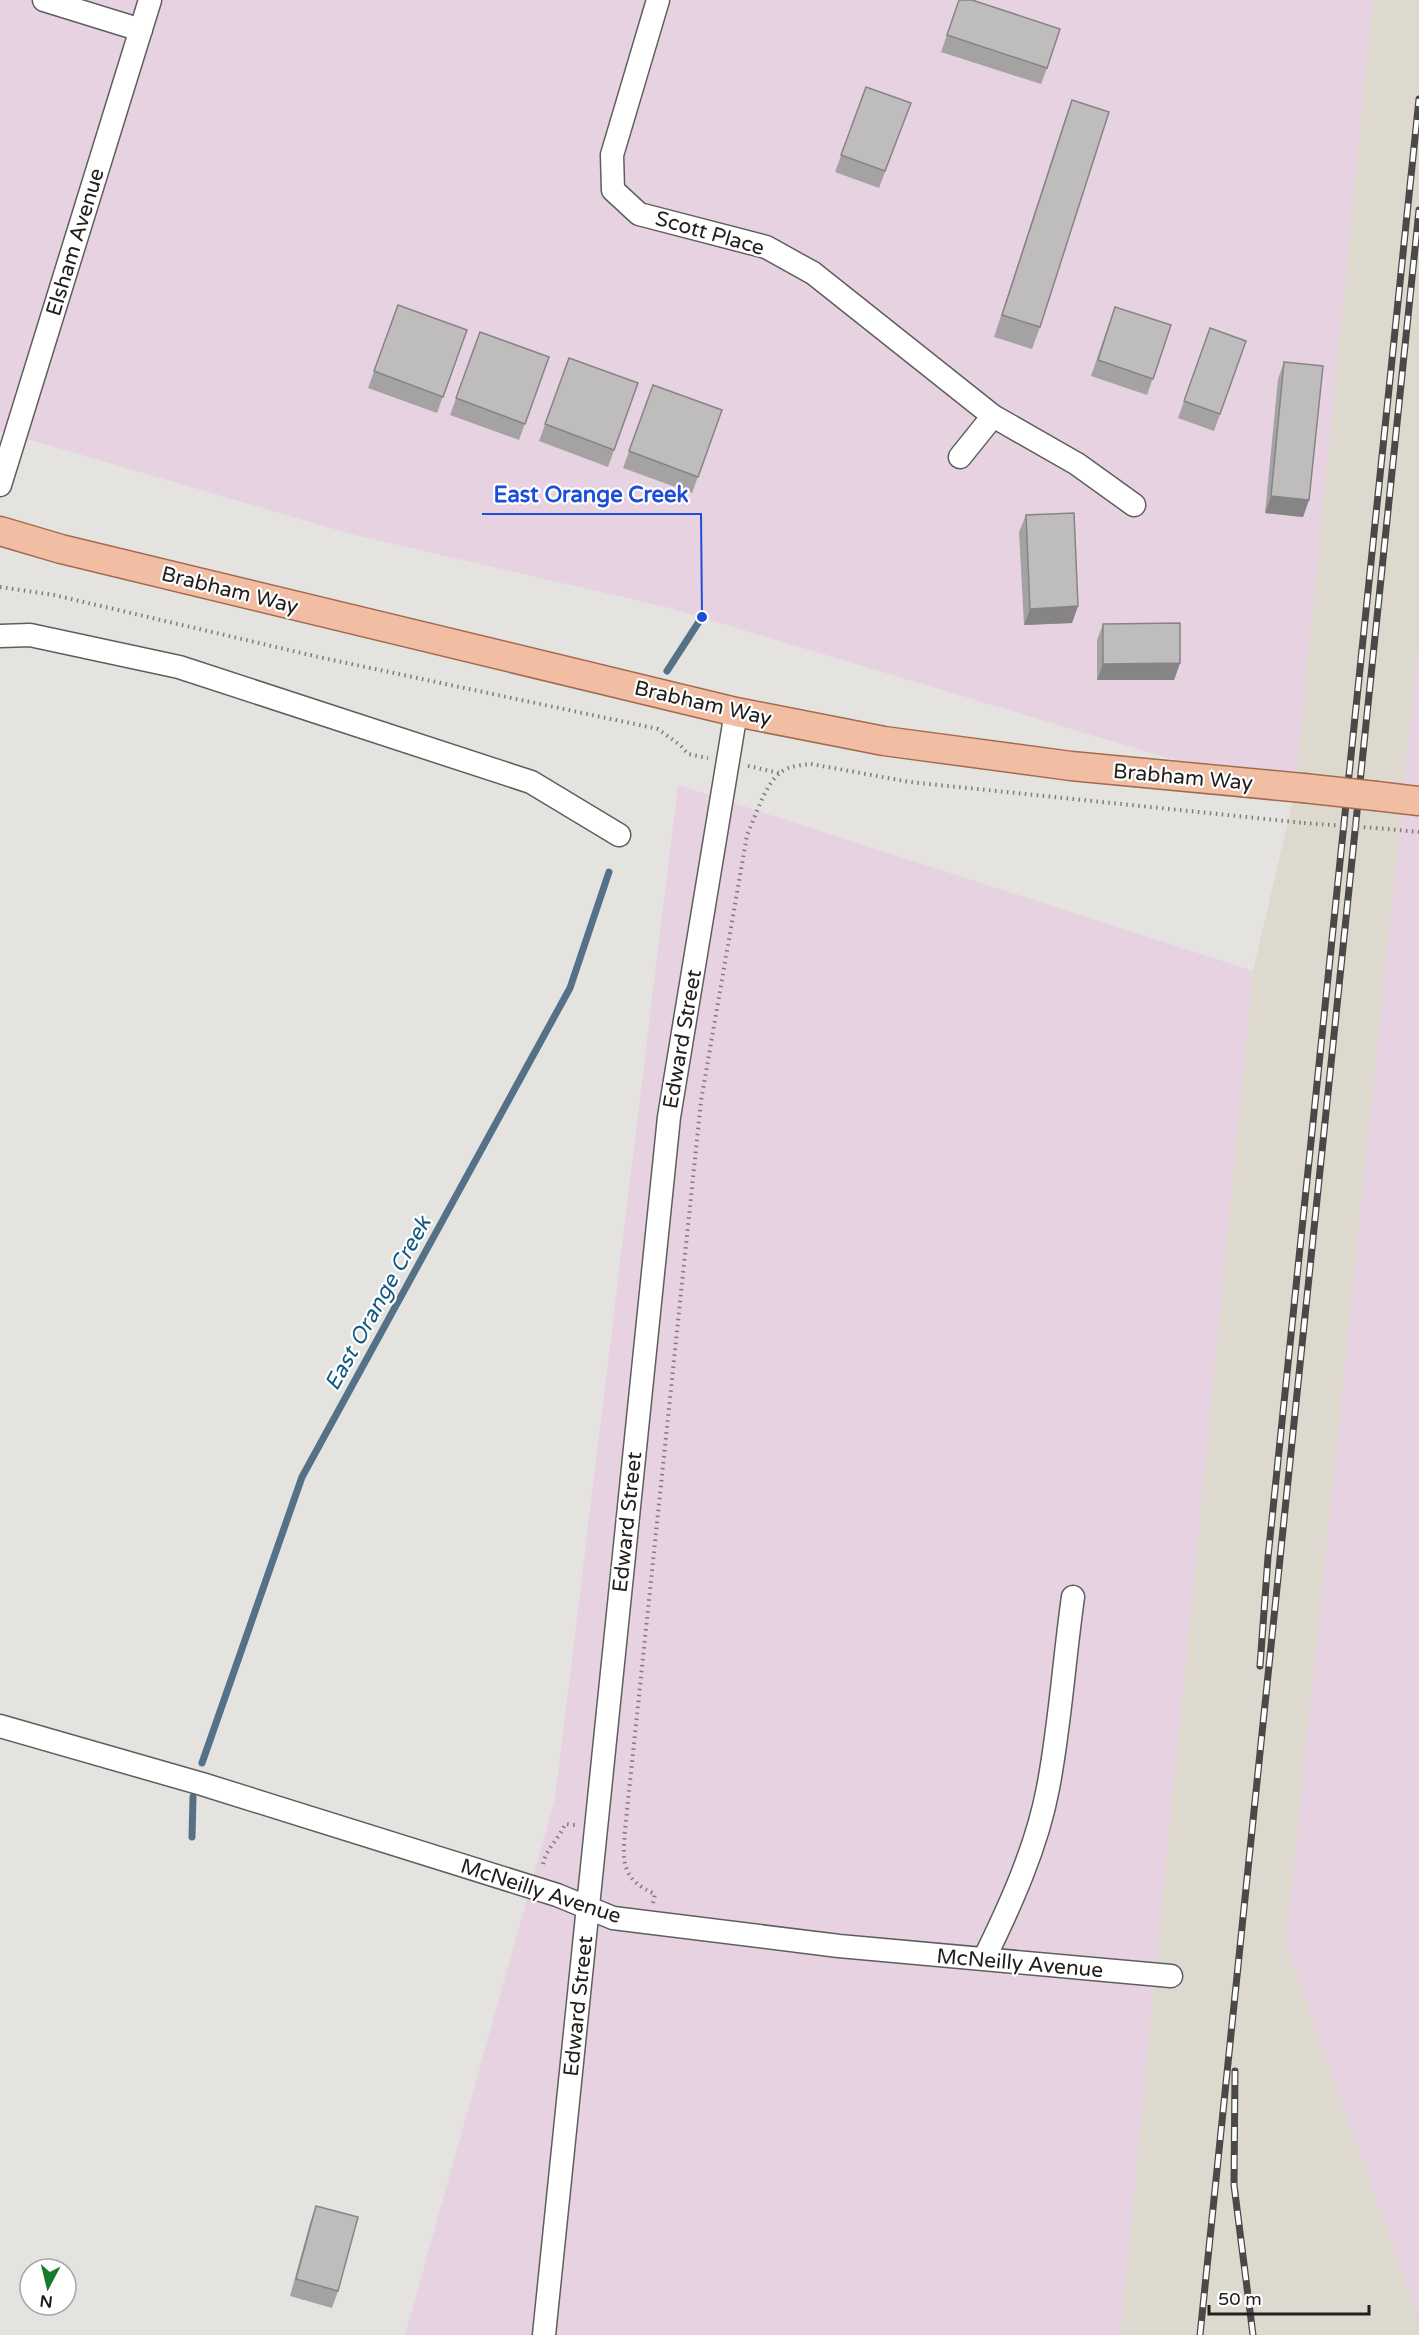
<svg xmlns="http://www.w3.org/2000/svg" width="1419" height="2335" font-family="'Varela Round',sans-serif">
<rect width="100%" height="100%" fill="#e4e3e0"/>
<path fill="#ded9cf" d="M1373,0H1419V2335H1120L1253,971L1294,796Z"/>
<path fill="#e7d2e1" d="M0,0H1373L1294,796L670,608L351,534L0,431Z
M1419,638V2318L1286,1945Z
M678,785L1253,971L1120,2335H405L555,1799Z"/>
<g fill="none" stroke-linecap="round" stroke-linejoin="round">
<path stroke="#547187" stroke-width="7" d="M667,671L702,617
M202,1763L302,1477L570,988L609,872
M192,1837L193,1797"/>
<g stroke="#5f5e5c" stroke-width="25">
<path id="minor" d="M44,0L141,30
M658,0L612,155L613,190L639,214L766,247L813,273L993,416L1077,464L1134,505
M960,457L993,416
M0,485L150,0
M0,636L30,635L179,667L531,782L619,835
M0,1726L202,1784L557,1895L613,1918L839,1946L1171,1976
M984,1959C1010,1906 1037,1847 1048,1788C1060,1726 1064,1660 1073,1597
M544,2335L669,1117L736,712"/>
</g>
<g stroke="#a26b4e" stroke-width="31">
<path id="major" d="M0,531L61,549L736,712L884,741L1071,766L1303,788
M1376,796L1419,801"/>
</g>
<path stroke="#7d7c7a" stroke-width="4" stroke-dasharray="1.5 4.5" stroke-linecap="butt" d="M0,587L54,595L323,658L658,729L680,745L688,754L708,758
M748,766L779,773
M1376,828L1419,832
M543,1864C546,1849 559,1839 565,1824L575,1825
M653,1903L655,1894C622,1880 622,1862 625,1830L701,1101L747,835C755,818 765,784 780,773C788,766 801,765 811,764L910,782L1304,823"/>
<use href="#minor" stroke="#fff" stroke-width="22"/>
<use href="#major" stroke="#f1bea4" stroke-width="28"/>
<g stroke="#4a4948" stroke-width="7">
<path id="rail" d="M1260,1666L1268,1557L1419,99
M1235,2071L1234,2185L1253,2335
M1200,2335L1419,210"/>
</g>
<use href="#rail" stroke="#fff" stroke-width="4.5" stroke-dasharray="14" stroke-linecap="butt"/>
<g stroke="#a26b4e" stroke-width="31" stroke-linecap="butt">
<path id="major-bridge" d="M1303,788L1376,796"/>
</g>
<path stroke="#7d7c7a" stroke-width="4" stroke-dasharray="1.5 4.5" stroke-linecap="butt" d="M1304,823L1376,828"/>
<use href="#major-bridge" stroke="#f1bea4" stroke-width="28"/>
</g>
<path fill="#a4a2a3" d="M959,0L1047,68L1041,84L941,52Z
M866,87L911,103L879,188L835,172Z
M1072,100L1040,327L1032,349L994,337L1064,122Z
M398,305L467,330L437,413L368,388Z
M1109,323L1171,325L1147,395L1091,376Z
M1210,328L1246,341L1214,431L1178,418Z
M480,332L549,357L519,440L450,415Z
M569,358L638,383L608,467L539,441Z
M1284,362L1309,500L1303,517L1265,513L1278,379Z
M653,385L722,410L692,493L623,468Z
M1026,515L1078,606L1072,623L1024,625L1019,532Z
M1103,624L1180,663L1174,680H1097V640Z
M316,2206L338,2291L332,2308L290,2296L310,2223Z"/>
<path fill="#868485" d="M1271,496L1309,500L1303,517L1265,513Z
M1078,606L1072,623L1024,625L1030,609Z
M1180,663L1174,680H1097L1103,664Z"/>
<path fill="#bfbcbe" stroke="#868485" stroke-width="1.5" d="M959,0H972L1060,29L1047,68L947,35Z
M866,87L911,103L885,171L841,155Z
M1072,100L1109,112L1040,327L1002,315Z
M398,305L467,330L443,397L374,371Z
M1115,307L1171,325L1153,379L1098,360Z
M1210,328L1246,341L1220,414L1184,401Z
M480,332L549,357L525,424L456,398Z
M569,358L638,383L614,450L545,424Z
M1284,362L1323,366L1309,500L1271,496Z
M653,385L722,410L698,477L629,451Z
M1074,513L1078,606L1030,609L1026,515Z
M1180,623V663L1103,664V624Z
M316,2206L358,2217L338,2291L296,2279Z"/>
<g text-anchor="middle" stroke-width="4.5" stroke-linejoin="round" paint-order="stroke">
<g font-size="21" fill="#21201f" stroke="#fff">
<text transform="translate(710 233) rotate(16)" y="7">Scott Place</text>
<text transform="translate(75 242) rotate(-73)" y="7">Elsham Avenue</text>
<text transform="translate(230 590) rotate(14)" y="7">Brabham Way</text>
<text transform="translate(703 703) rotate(13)" y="7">Brabham Way</text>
<text transform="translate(1183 777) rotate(5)" y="7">Brabham Way</text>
<text transform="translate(682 1039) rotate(-80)" y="7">Edward Street</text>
<text transform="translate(627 1522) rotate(-84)" y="7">Edward Street</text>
<text transform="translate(541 1891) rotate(18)" y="7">McNeilly Avenue</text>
<text transform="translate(1020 1963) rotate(5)" y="7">McNeilly Avenue</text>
<text transform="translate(578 2006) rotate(-84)" y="7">Edward Street</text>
</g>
<g font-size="22" font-style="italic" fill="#105983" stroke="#fff">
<text transform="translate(377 1303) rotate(-61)" y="8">East Orange Creek</text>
</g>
</g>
<path fill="none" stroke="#1d4ed8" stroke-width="2" d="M702 617L701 514H482"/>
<circle fill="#1d4ed8" stroke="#fff" stroke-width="2" cx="702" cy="617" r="6"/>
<g font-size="22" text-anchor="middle" font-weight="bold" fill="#1d4ed8" stroke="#fff" stroke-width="4.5" stroke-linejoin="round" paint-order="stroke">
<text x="591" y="502">East Orange Creek</text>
</g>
<g transform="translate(48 2287) rotate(187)"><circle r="28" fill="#ffffff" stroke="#a6a6a5" stroke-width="1.5"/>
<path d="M0-4.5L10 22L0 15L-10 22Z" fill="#157b2d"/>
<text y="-9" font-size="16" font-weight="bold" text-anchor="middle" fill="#21201f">N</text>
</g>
<path d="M1209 2305v9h160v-9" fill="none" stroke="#21201f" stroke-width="3"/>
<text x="1218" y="2305" font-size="18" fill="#21201f" stroke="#ffffff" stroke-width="4.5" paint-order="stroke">50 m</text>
</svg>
